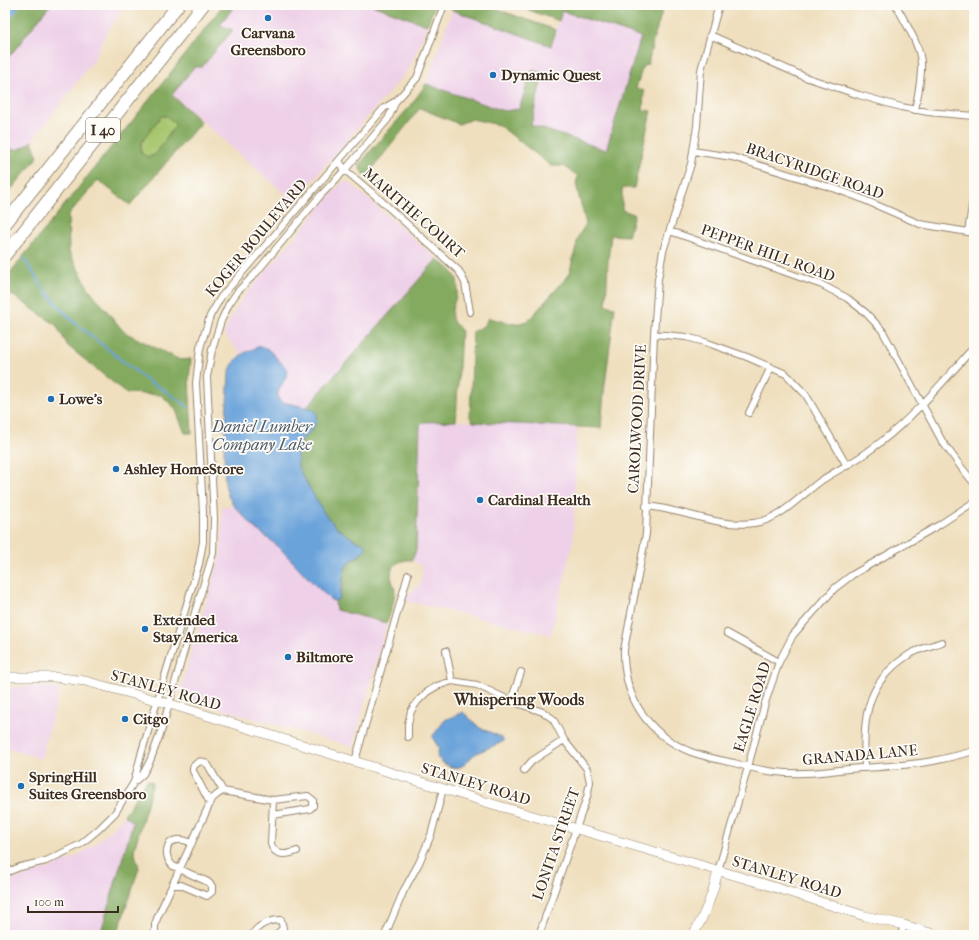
<svg xmlns="http://www.w3.org/2000/svg" width="979" height="940" font-family="'IM FELL French Canon',serif">
<rect width="100%" height="100%" fill="#fdfcf7"/>
<filter id="ink" filterUnits="userSpaceOnUse"><feTurbulence type="fractalNoise" baseFrequency=".025" numOctaves="2"/><feDisplacementMap in="SourceGraphic" scale="8" xChannelSelector="R" yChannelSelector="G"/><feConvolveMatrix kernelMatrix="1 2 1 2 8 2 1 2 1" color-interpolation-filters="sRGB"/></filter>
<filter id="wash" filterUnits="userSpaceOnUse"><feTurbulence type="fractalNoise" baseFrequency=".012" numOctaves="4" result="noise"/><feDisplacementMap in="SourceGraphic" scale="16" xChannelSelector="R" yChannelSelector="G"/><feGaussianBlur stdDeviation="0.9" result="paint"/><feColorMatrix in="noise" values="0 0 0 0 0 0 0 0 0 0 0 0 0 0 0 0 0 1.4 0 .05"/><feComposite in="paint" operator="in"/></filter>
<g filter="url(#wash)">
<rect width="100%" height="100%" fill="#efdfbe"/>
<path fill="#eed0e8" d="M50,5H127L122,10L105,35L93,61L32,141L23,149L16,150L9,146L6,142L5,62Z
M235,5H372L427,25L409,69L294,202L172,95L194,67L232,30L220,25Z
M452,10L551,45L562,11L641,37L606,150L531,125L543,74L532,70L520,109L504,111L426,84Z
M345,182L350,183L437,259L306,408L282,402L278,399L277,394L279,388L287,375L288,370L268,349L260,346L241,354L224,334L228,323L241,300L341,183Z
M456,421L577,427L573,541L551,635L406,601L410,593L420,585L423,572L421,566L412,560L416,551L420,426L424,422Z
M234,506L256,529L279,547L313,583L331,600L335,601L336,610L387,623L353,745L350,746L183,698L181,695L180,691L220,556L222,543V507Z
M31,686L60,689L41,759L5,747V688Z
M124,815L133,822L100,935H5V882L53,867L72,859L91,847L109,832Z"/>
<path fill="#a6c56c" stroke="#707845" d="M161,116H166L174,122L176,126L155,155L148,157L141,153V143Z"/>
<path fill="#84aa60" stroke="#606a3f" fill-rule="evenodd" d="M5,5H50L5,62Z
M223,5H235L220,25L233,30L202,67H194L172,95L201,122L130,205L98,180L68,215L69,252L89,289L124,332L180,360L191,359L189,380L192,433H185L175,408L161,395L126,393L68,346L56,325L5,290V279L161,85ZM161,116H166L174,122L175,126L155,155L148,157L141,153V143Z
M372,5H435L427,25Z
M453,5H485L556,30L551,46L452,10Z
M515,5H664L653,41L648,64L643,66L636,88L644,91L643,110L651,111L634,188H622V210L634,214L628,236L611,235L608,260L606,305L615,307L604,392L601,428L473,422L470,417L473,331C481,328 485,326 488,318L515,324L528,321L569,275L579,235L586,224L576,184L578,176L564,166H551L499,125L472,119L459,124L420,108L366,177L360,169V165L362,161L412,104L426,84L504,111L519,109L532,70L543,73L531,125L606,150L641,37L562,11L559,21Z
M5,134C7,155 20,152 32,141L38,157L5,197Z
M437,259C443,264 450,268 454,274C466,292 445,308 454,323C456,325 459,327 461,330L456,421L424,422L420,426L416,551L412,560C402,559 390,564 391,577C392,582 395,587 395,592C394,603 390,613 387,623L336,610L335,601L339,599L343,585V572L347,564L362,554L365,544L356,541L337,528L324,513L298,468L297,452L300,441L310,432L316,423L317,414L314,409L306,408Z
M147,780L153,782L134,850L139,868L117,935H100L133,822L124,815Z"/>
<path fill="#6ba3da" stroke="#53667c" d="M260,346L268,349L288,370C287,381 276,387 278,399L282,402L314,409L317,414L316,423L310,432L300,441L297,452L298,468L324,513L337,528L356,541L365,544L366,548C361,556 352,558 347,565C343,569 341,591 339,599L335,601L331,600L313,583L279,547L256,529L234,506L228,496L225,484L224,450L229,373C235,355 244,353 260,346Z
M463,712L480,728L501,737L504,741C495,746 484,749 475,754C472,756 469,760 466,763C457,772 444,766 437,757L439,748L432,737L445,720Z"/>
<g fill="none" stroke-linecap="round" stroke-linejoin="round">
<path stroke="#6ba3da" stroke-width="2" d="M23,258L44,289L59,307L75,323L149,382L166,391L188,407"/>
<path stroke="#6ba3da" stroke-width="11" d="M5,17L14,5"/>
</g>
</g>
<g filter="url(#ink)">
<g fill="none" stroke-linecap="round" stroke-linejoin="round">
<g stroke="#95846e" stroke-width="8">
<path id="street" d="M719,5L701,70L697,126L691,164L663,251L658,279L654,334L646,534L624,650C623,696 647,734 691,752C705,757 720,760 734,763C748,767 762,771 776,772C800,775 824,772 848,769C876,767 905,766 933,761C947,758 960,755 974,751
M896,5C904,21 920,44 921,63C922,78 918,94 915,110
M710,35L805,77L859,95L901,107L928,112L974,116
M693,151L732,157L836,189L860,198L920,224L974,233
M339,161L345,170L377,197L459,271L465,283L470,312
M670,231L822,285L847,298L866,313L882,330L942,441L961,467L974,483
M968,232L974,193
M654,334L686,337L705,342L747,357L786,374L806,395L847,466
M749,413L771,367
M646,506C682,509 717,528 754,523C780,520 801,495 822,480C836,471 852,463 866,453C907,425 941,384 974,347
M727,633L779,662
M446,651L452,681
M511,701L521,672
M408,737V724L411,711L417,702L427,692L437,686L452,681L477,685L511,701L543,712L553,719L564,740L587,769L590,782L587,797L539,935
M355,761L408,575
M865,768C863,721 864,684 907,656C917,649 931,646 942,642
M524,770L532,761L564,740
M134,782L142,751L199,564L203,542V512L196,383L200,348L210,316L221,297L384,108L396,101L417,78L444,5
M273,800L271,844C275,857 287,855 297,851
M210,803L193,771V767C198,761 202,759 208,765L223,791
M718,871L748,767L765,703L779,662L793,635L835,588L852,575L939,525L974,502
M5,873L20,867L46,861L81,844L99,829L115,813L134,782L143,774L150,761L162,729L193,619L209,567L213,553L214,519L207,377L212,350L221,321L229,304L238,291L255,274L320,196L345,170L388,119L396,101
M173,885H181L207,896L212,892V886L208,882L173,866C166,859 165,850 170,842C178,839 183,839 192,843
M155,935V924L158,916L212,799L218,794L223,791L273,800L308,796L313,800V806L310,809L273,815
M252,935C258,925 269,920 281,920L283,928L276,935
M385,935L404,890L419,863L431,835L443,789
M901,935L904,925"/>
</g>
<g stroke="#95846e" stroke-width="10">
<path id="secondary" d="M5,677H54L85,681L170,704L489,803L764,884L865,916L904,925L937,935
M693,935C705,915 713,894 718,871"/>
</g>
<g stroke="#95846e" stroke-width="14">
<path id="highway" d="M5,224L178,5
M5,255L203,5"/>
</g>
<use href="#street" stroke="#fff" stroke-width="6"/>
<use href="#secondary" stroke="#fff" stroke-width="9"/>
<use href="#highway" stroke="#fff" stroke-width="12"/>
</g>
</g>
<g fill="#1f6fb2" stroke="#fdfcf7" stroke-width="1.5">
<circle cx="268" cy="18" r="4"/>
<circle cx="493" cy="75" r="4"/>
<circle cx="51" cy="399" r="4"/>
<circle cx="116" cy="469" r="4"/>
<circle cx="480" cy="500" r="4"/>
<circle cx="145" cy="629" r="4"/>
<circle cx="288" cy="657" r="4"/>
<circle cx="125" cy="719" r="4"/>
<circle cx="21" cy="786" r="4"/>
</g>
<g text-anchor="middle" stroke-width="3.5" stroke-linejoin="round" paint-order="stroke">
<rect fill="#fdfcf7" stroke="#75695f" stroke-width="1" x="86" y="118" width="34" height="24" rx="3"/>
<g font-size="14" font-weight="bold" fill="#3b2a1e">
<text x="103" y="135">I 40</text>
</g>
<g font-size="15" font-weight="bold" fill="#3b2a1e" stroke="#fdfcf7" text-anchor="start">
<text x="268" y="38" text-anchor="middle">Carvana<tspan x="268" dy="17">Greensboro</tspan></text>
<text x="501" y="80">Dynamic Quest</text>
<text x="59" y="404">Lowe's</text>
<text x="124" y="474">Ashley HomeStore</text>
<text x="488" y="505">Cardinal Health</text>
<text x="153" y="625">Extended<tspan x="153" dy="17">Stay America</tspan></text>
<text x="296" y="662">Biltmore</text>
<text x="133" y="724">Citgo</text>
<text x="29" y="782">SpringHill<tspan x="29" dy="17">Suites Greensboro</tspan></text>
</g>
<g font-size="15" fill="#3b2a1e" stroke="#fdfcf7">
<text transform="translate(815 171) rotate(19)" y="5">BRACYRIDGE ROAD</text>
<text transform="translate(414 213) rotate(41)" y="5">MARITHE COURT</text>
<text transform="translate(256 238) rotate(-50)" y="5">KOGER BOULEVARD</text>
<text transform="translate(768 253) rotate(20)" y="5">PEPPER HILL ROAD</text>
<text transform="translate(637 419) rotate(-87)" y="5">CAROLWOOD DRIVE</text>
<text transform="translate(166 690) rotate(16)" y="5">STANLEY ROAD</text>
<text transform="translate(752 707) rotate(-73)" y="5">EAGLE ROAD</text>
<text transform="translate(860 755) rotate(-5)" y="5">GRANADA LANE</text>
<text transform="translate(476 784) rotate(17)" y="5">STANLEY ROAD</text>
<text transform="translate(556 844) rotate(-71)" y="5">LONITA STREET</text>
<text transform="translate(787 877) rotate(17)" y="5">STANLEY ROAD</text>
</g>
<g font-size="16" font-style="italic" fill="#4e5a69" stroke="#fdfcf7">
<text x="262" y="432">Daniel Lumber<tspan x="262" dy="18">Company Lake</tspan></text>
</g>
<g font-size="16" font-weight="bold" fill="#3b2a1e" stroke="#fdfcf7">
<text x="519" y="705">Whispering Woods</text>
</g>
</g>
<rect width="979" height="940" fill="none" stroke="#fdfcf7" stroke-width="20"/>
<path d="M28 906v6h90v-6" fill="none" stroke="#3b2a1e" stroke-width="2"/>
<text x="34" y="906" font-size="12" fill="#3b2a1e" stroke="#fdfcf7" stroke-width="3" paint-order="stroke">100 m</text>
</svg>
